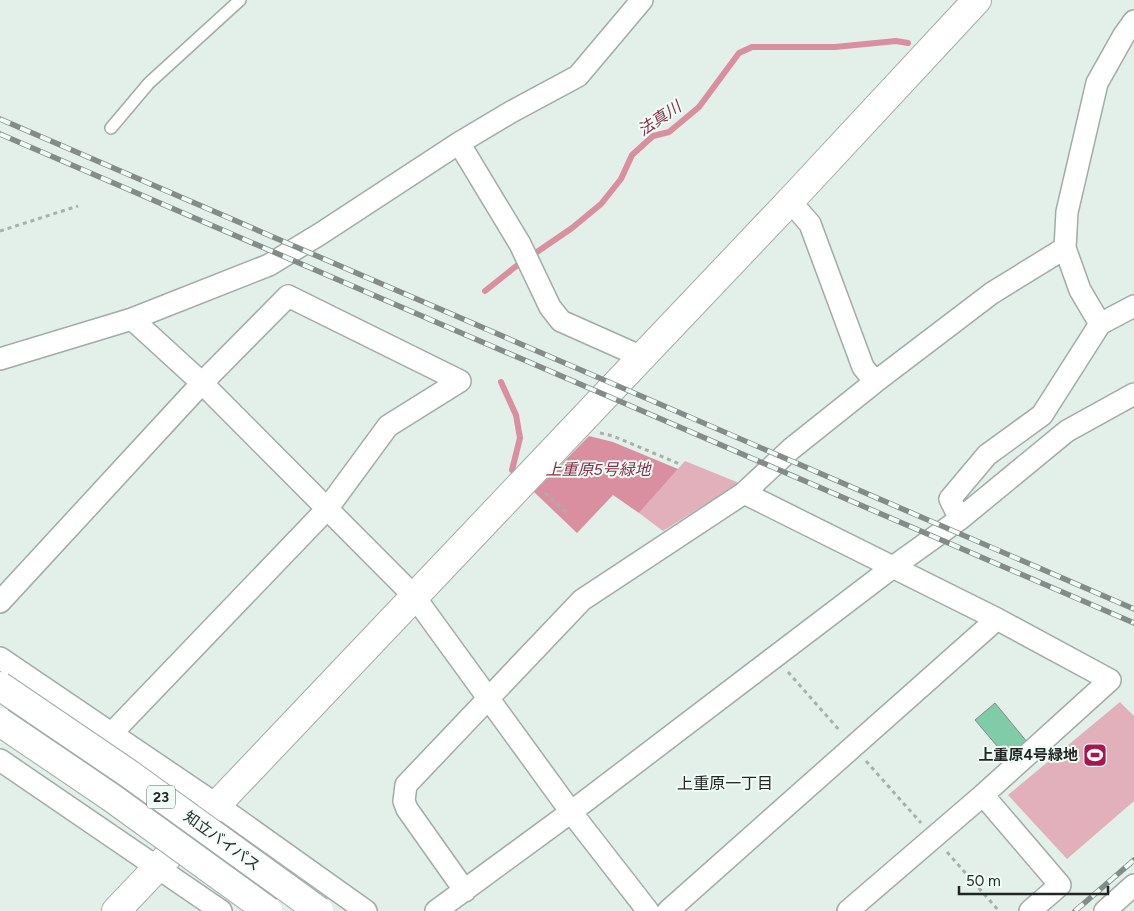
<svg xmlns="http://www.w3.org/2000/svg" width="1134" height="911" font-family="Figtree,'Noto Sans JP',sans-serif">
<rect width="100%" height="100%" fill="#e3efe9"/>
<path fill="#e1b0ba" d="M685,461L739,483L663,531L639,513Z
M1120,702L1134,716V801L1067,859L1008,795Z"/>
<path fill="#d98fa0" d="M589,436L613,442L678,469L639,513L613,495L577,533L534,492Z"/>
<g fill="none" stroke-linecap="round" stroke-linejoin="round">
<path stroke="#d98fa0" stroke-width="6" d="M485,291L515,267L572,228L601,204L621,179L632,155L653,136L669,132L699,107L739,53L752,47H835L896,41L908,43
M501,382L516,415L520,438L512,470"/>
</g>
<path fill="#80cca9" stroke="#818c87" d="M995,703L1028,743L1008,759L975,720Z"/>
<g fill="none" stroke-linecap="round" stroke-linejoin="round">
<g stroke="#a0aca6" stroke-width="14">
<path id="service" d="M111,128L149,83L240,0"/>
</g>
<g stroke="#a0aca6" stroke-width="24">
<path id="minor" d="M459,143L520,244L550,307L561,321L642,357
M790,201L810,224L863,367L875,382
M132,319L202,383L414,596L571,812L648,911
M1100,324L1080,290L1065,248L1067,212L1097,83L1124,35L1134,21
M0,359L132,319L269,265L320,234L459,143L511,112L578,76L642,0
M744,493L997,619L1110,680L983,795L848,911
M960,519L950,499L987,455L1042,415L1100,324L1134,306
M0,602L202,383L288,296L460,381L388,426L327,509L111,734
M0,658L217,805L366,911
M0,760L221,911
M983,795L1060,885L1030,911
M465,891L407,809L404,801L406,785L582,600L744,493L791,449L875,382L992,293L1065,248
M436,911L571,812L893,567L960,519L1067,431L1134,394
M668,911L997,619
M1105,911L1134,885"/>
</g>
<g stroke="#a0aca6" stroke-width="30">
<path id="tertiary" d="M116,911L790,201L977,0"/>
</g>
<path stroke="#a7b1ac" stroke-width="3" stroke-dasharray="4 4" stroke-linecap="butt" d="M0,231L78,206
M600,433L613,436L682,465
M545,493L568,514
M788,672L840,731
M866,761L921,823
M947,852L999,911"/>
<use href="#service" stroke="#fff" stroke-width="11"/>
<use href="#minor" stroke="#fff" stroke-width="21"/>
<use href="#tertiary" stroke="#fff" stroke-width="28"/>
<g stroke="#838c88" stroke-width="5.5">
<path id="rail" d="M0,119L1134,609
M0,134L1134,623
M1075,911L1134,860"/>
</g>
<use href="#rail" stroke="#f0fcf6" stroke-width="4" stroke-dasharray="11" stroke-linecap="butt"/>
<g stroke="#a0aca6" stroke-width="30" stroke-linecap="butt">
<path id="trunk-bridge" d="M0,686L128,773L319,911
M0,722L112,798L268,911"/>
</g>
<use href="#trunk-bridge" stroke="#fff" stroke-width="28"/>
</g>
<defs>
<g id="stadium-square" transform="scale(1.25)"><rect x="-9" y="-9" width="18" height="18" rx="4" fill="#a8164f" stroke="#f0fcf6"/><path d="M0-5a6.5 5 0 1 0 0 10a6.5 5 0 1 0 0-10ZM-3.5-1.8h7v3.6h-7Z" fill="#fff"/></g>
</defs>
<g fill-rule="evenodd">
<use href="#stadium-square" x="1095" y="755"/>
</g>
<g text-anchor="middle" stroke-width="4" stroke-linejoin="round" paint-order="stroke">
<rect fill="#f0fcf6" stroke="#5f6663" stroke-width="1" x="147" y="785.5" width="28" height="23" rx="4"/>
<g font-size="14" font-weight="bold" fill="#212624">
<text x="161" y="802">23</text>
</g>
<g font-size="15" font-weight="bold" fill="#212624" stroke="#f0fcf6" text-anchor="end">
<text x="1078" y="760">上重原4号緑地</text>
</g>
<g font-size="15" fill="#212624" stroke="#f0fcf6">
<text transform="translate(222 841) rotate(36)" y="5">知立バイパス</text>
</g>
<g font-size="16" font-style="italic" fill="#862f49" stroke="#f0fcf6">
<text transform="translate(659 118) rotate(-34)" y="6">法真川</text>
<text x="598" y="475">上重原5号緑地</text>
</g>
<g font-size="16" fill="#212624" stroke="#f0fcf6">
<text x="725" y="789">上重原一丁目</text>
</g>
</g>
<path d="M959 886v8h149v-8" fill="none" stroke="#212624" stroke-width="2.5"/>
<text x="966" y="886" font-size="15" fill="#212624" stroke="#f0fcf6" stroke-width="4" paint-order="stroke">50 m</text>
</svg>
